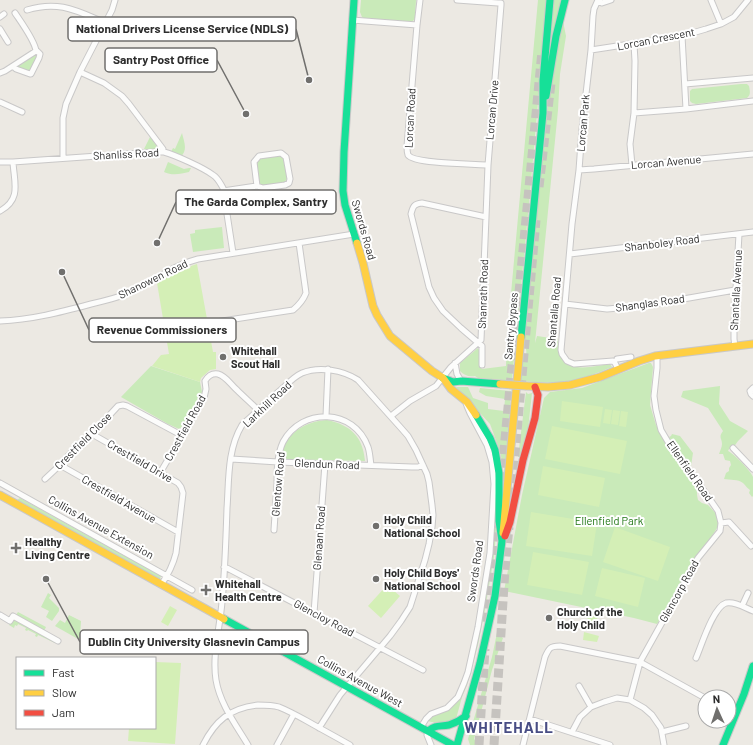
<svg xmlns="http://www.w3.org/2000/svg" width="753" height="745" font-family="Barlow,sans-serif">
<rect width="100%" height="100%" fill="#ece9e3"/>
<path fill="#c9eab9" d="M361,0H416L415,18L413,21L409,23L365,19L362,17L360,12Z
M538,0H547L530,193L512,379L505,380L478,378L475,376C468,377 464,375 460,371V363L478,348L479,350V365L482,369L506,366L507,337Z
M552,0H562L547,82Z
M563,21L566,36L560,74L558,110L535,343L537,336L558,339C558,344 557,350 560,355C568,374 594,366 610,364L612,367C595,374 578,381 560,383C547,383 534,382 521,381C522,375 521,367 523,361C525,354 529,354 524,345L543,146L549,95L561,28Z
M35,55L36,56L38,55L31,73L17,67V66Z
M741,84H747L749,86C750,91 751,95 747,98L696,104L692,103L690,101V91L692,89Z
M182,133C184,142 188,149 181,157L171,152L173,148L175,149Z
M150,137H151L156,144L157,147L154,150L145,151L144,149Z
M280,155L284,158L287,179L284,183L281,184L263,187L260,184L256,163L261,157Z
M168,162L184,169L189,168H191L189,172C181,174 172,176 164,172Z
M222,227L224,248L193,252L190,234L195,233V230Z
M649,363H651L653,367L650,405L656,425L680,464L697,487V495L698,500L702,503L708,505L722,520L657,624L634,618L504,591L522,495L544,398L550,392L582,388Z
M151,366L200,382L202,392L184,425L179,429L168,424L121,397Z
M720,386L719,404L730,421L748,431L738,441L733,448L729,449L728,451C733,453 751,471 753,477C753,481 753,492 753,496L752,497L749,493L750,490C747,488 746,486 743,483C738,479 730,480 724,479L726,473L729,471V468L731,465L730,461L725,460L723,454H719C720,451 722,447 722,444C722,438 718,438 723,431L708,408L681,397L683,391Z
M456,387H468L473,398L488,403V409L504,411L505,399L486,396L479,392L480,388L511,391L505,467H503L500,451L490,424Z
M526,392L528,394L532,393L527,438L521,457H518Z
M327,420C351,425 363,437 365,461L282,459C282,455 283,450 284,446C292,429 310,421 327,420Z
M672,434L680,436L693,453L691,466L687,463L669,437L671,436Z
M496,476L497,521L494,557L484,615H482L492,551L495,521Z
M20,498L161,576L160,579L17,500Z
M48,593L51,595L49,598L59,608V611L52,621L46,617L49,611L41,607Z
M18,612L46,627L44,631L16,615Z
M69,615L81,621L80,637L78,639L55,626L60,620L65,623Z
M13,618L56,641L55,643L38,635L37,637L35,636L36,634L28,630L27,631L25,630L26,628L18,624L17,626L15,625L14,628L9,625Z
M481,619H483L478,645L467,685L462,697L456,719L454,722C445,722 436,724 428,721L432,716L458,699Z
M498,628H500V636L503,638L492,670L474,739L480,745H470L468,739L492,657Z"/>
<path fill="#d4efb6" d="M197,264L213,352H216V369L210,370L201,378L200,382L152,366L161,355L169,354L157,283L185,267L187,269L190,268L191,266Z
M562,401L603,407L600,427L560,421Z
M605,409L612,410L610,424L603,423Z
M613,410L620,411L618,425L611,424Z
M621,411L628,412L626,427L619,426Z
M552,426L627,441L620,474L545,459Z
M543,466L605,478L599,507L538,495Z
M531,512L597,523L592,556L526,546Z
M615,527L670,547L658,581L603,562Z
M533,552L589,562L582,595L527,585Z
M602,568L645,578L638,607L595,596Z
M387,585L400,596L381,618L368,606Z
M170,606L177,610L168,626L161,622Z
M589,613L598,614L595,631L585,629Z
M584,632L599,636L597,642L583,640Z
M155,662L181,663L175,744L128,741L129,728H155Z"/>
<g fill="none" stroke-linecap="round" stroke-linejoin="round">
<path stroke="#c6c3bf" stroke-width="9" stroke-dasharray="9 4.5" stroke-linecap="butt" d="M539,187L551,83
M501,481L542,51
M510,510L536,220
M487,622L497,515
M479,745L485,649
M494,745L505,569L509,527"/>
<g stroke="#c9c8c8" stroke-width="7">
<path id="street" d="M420,0L417,25L407,146C407,149 407,152 408,155C414,164 475,164 488,165
M598,0L594,9L593,16L591,50L582,129L579,170L572,224L561,350L562,354L567,361L574,364L613,361L615,363L618,369
M711,0L721,24
M598,1L602,3L611,0
M27,10C59,0 77,11 106,23
M0,17L4,14
M352,20L417,25
M0,29L8,42
M682,36L686,109
M591,50L682,36L706,29L721,24L734,17L748,0
M13,66L16,69L30,74H31L39,58L40,54L36,50
M80,72L104,83L122,96L129,104L163,149V152
M0,73L5,71L36,51C35,41 21,22 15,13
M685,84L753,78
M0,102L22,112
M634,113L686,109L753,101
M63,158V118L66,104L80,72L112,10L115,0
M0,162H13L154,152C157,152 161,152 164,152C175,155 204,168 213,175C218,178 220,183 223,188L233,253
M632,165L630,144L634,113L635,61L634,44
M579,170L594,169L753,154
M223,191L257,186L263,188L285,185L289,183L290,179L286,157L281,153L259,156L254,162L257,186
M0,211C22,199 14,182 13,162
M570,254L753,232
M565,304L607,309L643,306L735,290
M0,321C31,320 61,312 91,304C104,301 117,298 129,293C142,287 154,279 167,272C177,266 187,262 198,259L354,234
M209,323L293,310C299,305 303,301 306,293L299,243
M735,346L734,339V324L739,234
M657,356V368L654,396L656,410L661,430L674,452L702,488L718,511L721,523L729,522L751,546
M617,359L631,357
M455,363L457,374L461,381
M482,365V346L461,328L443,311L434,298L429,287L411,214C413,206 414,204 422,203L486,217
M753,388L750,391L751,394L753,396
M326,416L328,369
M391,416L410,401L436,386L451,367L481,340L486,217L488,165L501,5V3H498L457,0
M92,434L178,483L181,487L183,493L176,553C173,565 168,575 161,585
M733,448L753,469
M231,459L278,462L412,467H418L423,465
M60,465L178,532
M160,473L204,398L206,389L205,381C208,376 212,373 218,374C226,376 231,385 237,390C244,397 251,403 258,410
M45,479L60,465L74,449L92,434L118,406L123,405L127,406L181,435
M0,483L192,590
M274,530C275,515 276,500 277,484C277,470 277,455 283,442C302,407 354,408 368,447C370,453 370,459 371,465
M224,567L227,568L423,670
M742,606L748,593
M314,613L325,464
M0,615L10,621L13,616L58,641
M696,658C701,647 713,607 726,603C735,601 745,608 753,611
M579,686L591,707
M630,700L640,662L698,558L720,531L721,523
M729,711L736,714
M530,719L610,745
M421,727L426,719L431,714L447,708L458,697L464,683L468,672L478,627L490,553L494,484L492,462L487,445L470,413L467,406L466,403
M428,731L427,735L431,745
M572,732L580,717L591,707L604,702L617,698L630,700L644,708L652,715L661,728L664,745
M662,732L686,726
M203,745C215,721 230,708 258,705C265,705 272,705 279,707C289,711 298,716 307,721C321,729 336,737 350,745
M248,745C236,725 220,704 216,680C212,655 220,627 222,602C225,571 226,539 227,508C229,481 227,450 242,425C255,413 269,400 283,388C288,383 295,376 302,373C319,366 343,370 358,380L401,428L408,436L416,450L427,474L429,482L432,505L433,515L432,527L429,544L425,560L410,607L401,621L390,636L340,695L319,728
M277,745L294,714
M523,745L545,657C549,648 550,646 560,646L640,662L705,698"/>
</g>
<g stroke="#c9c8c8" stroke-width="9">
<path id="fast" d="M354,0L344,152L343,191L345,205L357,243
M546,96L556,36L565,0
M521,337L543,113V81L550,0
M443,378L453,382L461,381L500,384
M224,619L453,745
M428,731C437,724 439,727 449,725C455,723 461,720 466,716
M457,745L480,663L495,596L502,541L499,521V473L495,450L490,438L476,415
M723,745L744,694L753,666"/>
</g>
<g stroke="#c9c8c8" stroke-width="9">
<path id="slow" d="M357,243L363,263L373,306L377,315L390,336L432,371L443,378L451,389L467,402L476,415
M526,386L548,387L570,385L600,377L639,361L655,356L753,344
M0,495L224,619
M503,533L521,337"/>
</g>
<g stroke="#c9c8c8" stroke-width="9">
<path id="jam" d="M505,536L510,522L523,460L535,418L538,395L535,387"/>
</g>
<use href="#street" stroke="#fcfcfb" stroke-width="5"/>
<use href="#fast" stroke="#16e098" stroke-width="7"/>
<use href="#slow" stroke="#ffcf43" stroke-width="7"/>
<use href="#jam" stroke="#f24e42" stroke-width="7"/>
<g stroke="#c9c8c8" stroke-width="9" stroke-linecap="butt">
<path id="slow-bridge" d="M500,384L526,386"/>
</g>
<use href="#slow-bridge" stroke="#ffcf43" stroke-width="7"/>
</g>
<g fill="#706f6d" stroke="#fff" stroke-width="1.5">
<circle cx="223" cy="357" r="4"/>
<circle cx="376" cy="526" r="4"/>
<path d="M14 542h4v4h4v4h-4v4h-4v-4h-4v-4h4z"/>
<circle cx="376" cy="579" r="4"/>
<path d="M204 584h4v4h4v4h-4v4h-4v-4h-4v-4h4z"/>
<circle cx="549" cy="618" r="4"/>
</g>
<g text-anchor="middle" stroke-width="4" stroke-linejoin="round" paint-order="stroke">
<g font-size="11" fill="#2d2d2d" stroke="#fff">
<text transform="translate(656 39) rotate(-11)" y="4">Lorcan Crescent</text>
<text transform="translate(492 110) rotate(-85)" y="4">Lorcan Drive</text>
<text transform="translate(410 118) rotate(-87)" y="4">Lorcan Road</text>
<text transform="translate(583 123) rotate(-85)" y="4">Lorcan Park</text>
<text transform="translate(126 154) rotate(-3)" y="4">Shanliss Road</text>
<text transform="translate(666 162) rotate(-5)" y="4">Lorcan Avenue</text>
<text transform="translate(364 230) rotate(74)" y="4">Swords Road</text>
<text transform="translate(662 243) rotate(-7)" y="4">Shanboley Road</text>
<text transform="translate(153 279) rotate(-26)" y="4">Shanowen Road</text>
<text transform="translate(736 290) rotate(-87)" y="4">Shantalla Avenue</text>
<text transform="translate(483 294) rotate(-88)" y="4">Shanrath Road</text>
<text transform="translate(650 303) rotate(-8)" y="4">Shanglas Road</text>
<text transform="translate(554 312) rotate(-85)" y="4">Shantalla Road</text>
<text transform="translate(511 326) rotate(-85)" y="4">Santry Bypass</text>
<text transform="translate(267 404) rotate(-43)" y="4">Larkhill Road</text>
<text transform="translate(185 428) rotate(-61)" y="4">Crestfield Road</text>
<text transform="translate(83 441) rotate(-45)" y="4">Crestfield Close</text>
<text transform="translate(140 461) rotate(30)" y="4">Crestfield Drive</text>
<text transform="translate(327 464) rotate(2)" y="4">Glendun Road</text>
<text transform="translate(690 471) rotate(55)" y="4">Ellenfield Road</text>
<text transform="translate(278 484) rotate(-85)" y="4">Glentow Road</text>
<text transform="translate(119 499) rotate(30)" y="4">Crestfield Avenue</text>
<text transform="translate(101 527) rotate(29)" y="4">Collins Avenue Extension</text>
<text transform="translate(319 538) rotate(-86)" y="4">Glenaan Road</text>
<text transform="translate(475 571) rotate(-82)" y="4">Swords Road</text>
<text transform="translate(679 591) rotate(-61)" y="4">Glencorp Road</text>
<text transform="translate(324 618) rotate(28)" y="4">Glencloy Road</text>
<text transform="translate(360 681) rotate(29)" y="4">Collins Avenue West</text>
</g>
<g font-size="11" font-weight="bold" fill="#2d2d2d" stroke="#fff" text-anchor="start">
<text x="231" y="355">Whitehall<tspan x="231" dy="13">Scout Hall</tspan></text>
<text x="384" y="524">Holy Child<tspan x="384" dy="13">National School</tspan></text>
<text x="25" y="546">Healthy<tspan x="25" dy="13">Living Centre</tspan></text>
<text x="384" y="577">Holy Child Boys'<tspan x="384" dy="13">National School</tspan></text>
<text x="215" y="588">Whitehall<tspan x="215" dy="13">Health Centre</tspan></text>
<text x="557" y="616">Church of the<tspan x="557" dy="13">Holy Child</tspan></text>
</g>
<g font-size="11" fill="#1f7513" stroke="#fff">
<text x="609" y="525">Ellenfield Park</text>
</g>
<g font-size="15" font-weight="bold" letter-spacing="1" fill="#484d84" stroke="#fff">
<text x="509" y="733">WHITEHALL</text>
</g>
</g>
<path fill="none" stroke="#706f6d" stroke-width="1.5" d="M309 80L296 29M246 114L217 60M157 243L176 202M62 272L89 330M46 579L80 642"/>
<g fill="#706f6d" stroke="#fff" stroke-width="1.5">
<circle cx="309" cy="80" r="4"/>
<circle cx="246" cy="114" r="4"/>
<circle cx="157" cy="243" r="4"/>
<circle cx="62" cy="272" r="4"/>
<circle cx="46" cy="579" r="4"/>
</g>
<g fill="#fff" stroke="#706f6d" stroke-width="1.5">
<rect x="68" y="17" width="228" height="24" rx="4"/>
<rect x="105" y="48" width="112" height="24" rx="4"/>
<rect x="176" y="190" width="160" height="24" rx="4"/>
<rect x="89" y="318" width="147" height="24" rx="4"/>
<rect x="80" y="630" width="228" height="24" rx="4"/>
</g>
<g font-size="12" text-anchor="middle" font-weight="bold" fill="#2d2d2d">
<text x="182" y="33">National Drivers License Service (NDLS)</text>
<text x="161" y="64">Santry Post Office</text>
<text x="256" y="206">The Garda Complex, Santry</text>
<text x="162" y="334">Revenue Commissioners</text>
<text x="194" y="646">Dublin City University Glasnevin Campus</text>
</g>
<rect x="16" y="657" width="140" height="72" fill="#ffffff" stroke="#ababab"/>
<rect x="24" y="670" width="20" height="6" fill="#16e098" stroke="#ababab"/>
<text x="52" y="677" font-size="12" fill="#2d2d2d">Fast</text>
<rect x="24" y="690" width="20" height="6" fill="#ffcf43" stroke="#ababab"/>
<text x="52" y="697" font-size="12" fill="#2d2d2d">Slow</text>
<rect x="24" y="710" width="20" height="6" fill="#f24e42" stroke="#ababab"/>
<text x="52" y="717" font-size="12" fill="#2d2d2d">Jam</text>
<g transform="translate(717 709) rotate(357)"><circle r="19" fill="#ffffff" stroke="#ababab"/>
<path d="M0-3L7 15L0 10L-7 15Z" fill="#706f6d"/>
<text y="-6" font-size="11" font-weight="bold" text-anchor="middle" fill="#2d2d2d">N</text>
</g>
</svg>
